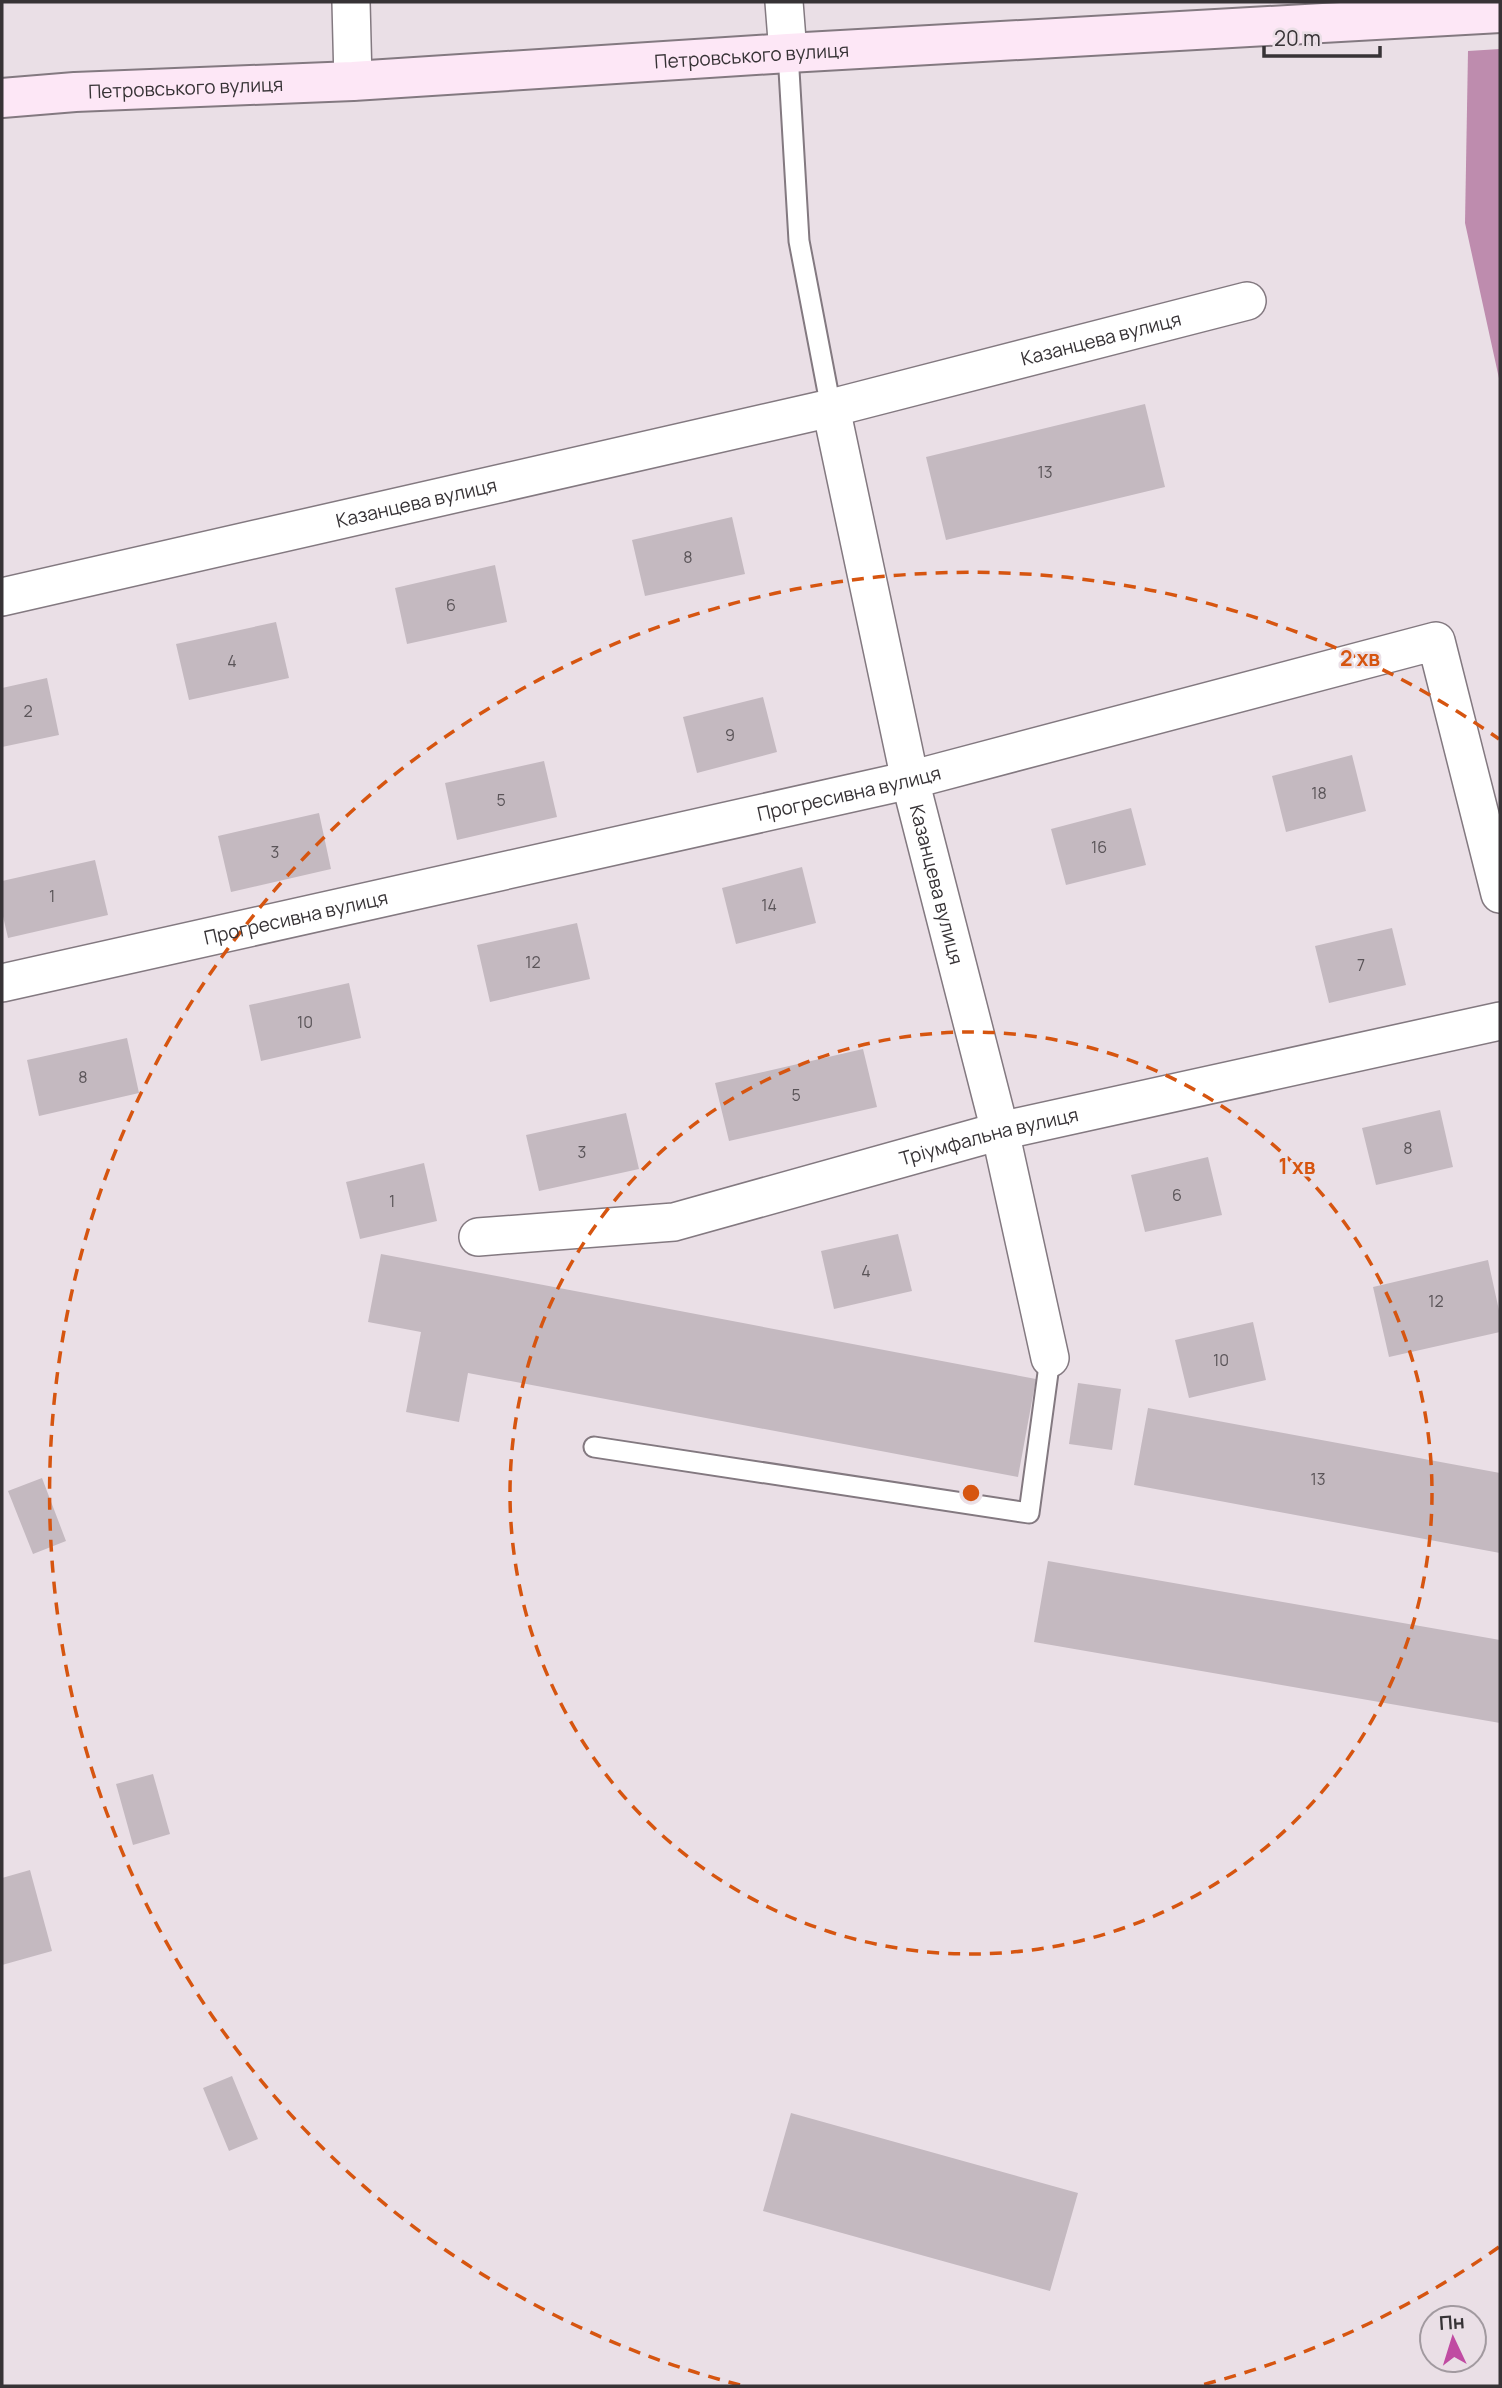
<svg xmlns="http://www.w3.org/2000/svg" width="1502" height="2388" font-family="Manrope,sans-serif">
<rect width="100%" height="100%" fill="#eadfe6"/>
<path fill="#be8cae" d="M1500,49V383L1465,223L1468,51Z"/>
<path fill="#c4b9c0" d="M1145,404L1165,487L946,540L926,457Z
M732,517L745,574L645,596L632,540Z
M495,565L507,622L407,644L395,588Z
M276,622L289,678L189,700L176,644Z
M47,678L59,735L2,747V688Z
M763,697L777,752L697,773L683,717Z
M1352,755L1366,811L1286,832L1272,776Z
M544,761L557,817L457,840L445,783Z
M1131,808L1146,865L1066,885L1051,829Z
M319,813L331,869L231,892L218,836Z
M95,860L108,915L8,938L2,912V881Z
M802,867L816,923L736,944L722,888Z
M577,923L590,979L490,1002L477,945Z
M1392,928L1406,985L1329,1003L1315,946Z
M349,983L361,1038L261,1061L249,1005Z
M127,1038L139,1093L39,1116L27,1060Z
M863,1049L877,1107L729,1141L715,1083Z
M1440,1110L1453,1167L1376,1185L1362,1128Z
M626,1113L639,1169L539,1191L526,1135Z
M1208,1157L1222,1215L1145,1232L1131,1175Z
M424,1163L437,1221L360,1239L346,1182Z
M898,1234L912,1291L834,1309L821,1251Z
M381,1254L1036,1379L1018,1477L468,1373L459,1422L406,1412L421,1332L368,1322Z
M1488,1260L1500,1315V1332L1389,1357L1373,1287Z
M1253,1322L1266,1380L1189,1398L1175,1340Z
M1078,1383L1121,1389L1112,1450L1069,1444Z
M1148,1408L1500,1473V1553L1134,1485Z
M42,1478L66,1541L33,1554L8,1491Z
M1048,1561L1500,1640V1723L1034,1642Z
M153,1774L170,1834L133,1845L116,1784Z
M30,1870L52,1951L2,1965V1878Z
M232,2076L258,2139L229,2151L203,2088Z
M791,2113L1078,2193L1050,2291L763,2211Z"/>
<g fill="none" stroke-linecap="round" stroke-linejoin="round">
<g stroke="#837980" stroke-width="23">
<path id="lane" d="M788,53L799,241L831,408
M594,1447L1029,1513L1050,1358"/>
</g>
<g stroke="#837980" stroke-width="40">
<g id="street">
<path d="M351,2L353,81"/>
<path d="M784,2L788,53"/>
<path id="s1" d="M831,408L910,780L1000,1131L1050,1358"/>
<path id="s2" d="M2,597L831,408L1247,301"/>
<path id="s3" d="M2,983L910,780L1436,641L1500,894"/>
<path id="s4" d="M478,1237L674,1222L1000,1131L1500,1021"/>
</g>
</g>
<g stroke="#837980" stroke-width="42">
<g id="secondary">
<path id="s5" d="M2,98L75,92L353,81L788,53L1500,13"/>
</g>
</g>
<use href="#lane" stroke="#fff" stroke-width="19"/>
<use href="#street" stroke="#fff" stroke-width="37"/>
<use href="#secondary" stroke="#fde7f6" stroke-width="38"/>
</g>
<g fill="none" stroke="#d65510" stroke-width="3.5" stroke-dasharray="12 9">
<circle cx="971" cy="1493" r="461"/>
<path d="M1499 2247A921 921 0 0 1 1202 2385M740 2385A921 921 0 1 1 1499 739"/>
</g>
<g text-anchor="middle" stroke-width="5" stroke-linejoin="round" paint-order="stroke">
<g font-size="16" fill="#5a5458">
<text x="1045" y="478">13</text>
<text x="688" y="563">8</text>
<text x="451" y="611">6</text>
<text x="232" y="667">4</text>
<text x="28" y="717">2</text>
<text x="730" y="741">9</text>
<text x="1319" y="799">18</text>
<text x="501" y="806">5</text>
<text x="1099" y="853">16</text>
<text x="275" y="858">3</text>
<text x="52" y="902">1</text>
<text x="769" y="911">14</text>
<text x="533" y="968">12</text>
<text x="1361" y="971">7</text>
<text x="305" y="1028">10</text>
<text x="83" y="1083">8</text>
<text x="796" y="1101">5</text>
<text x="1408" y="1154">8</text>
<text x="582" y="1158">3</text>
<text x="1177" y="1201">6</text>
<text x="392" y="1207">1</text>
<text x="866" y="1277">4</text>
<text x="1436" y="1307">12</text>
<text x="1221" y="1366">10</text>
<text x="1318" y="1485">13</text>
</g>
<g font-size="19" fill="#373336" stroke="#eadfe6">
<text dy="7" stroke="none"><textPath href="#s5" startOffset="751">Петровського вулиця</textPath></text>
<text dy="7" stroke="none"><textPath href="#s5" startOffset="184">Петровського вулиця</textPath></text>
<text dy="7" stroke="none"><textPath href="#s2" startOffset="1129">Казанцева вулиця</textPath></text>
<text dy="7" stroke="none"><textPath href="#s2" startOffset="425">Казанцева вулиця</textPath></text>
<text dy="7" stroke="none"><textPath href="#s3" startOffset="868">Прогресивна вулиця</textPath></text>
<text dy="7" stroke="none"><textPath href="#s1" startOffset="488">Казанцева вулиця</textPath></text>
<text dy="7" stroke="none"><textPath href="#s3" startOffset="301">Прогресивна вулиця</textPath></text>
<text dy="7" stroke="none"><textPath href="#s4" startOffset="523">Тріумфальна вулиця</textPath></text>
</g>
</g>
<circle cx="971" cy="1493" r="10" fill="#d65510" stroke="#eadfe6" stroke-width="3.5"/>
<g font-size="21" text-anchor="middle" font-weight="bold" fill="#d65510" stroke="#eadfe6" stroke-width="5" stroke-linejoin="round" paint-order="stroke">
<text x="1360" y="666">2 хв</text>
<text x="1297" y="1174">1 хв</text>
</g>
<rect width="1502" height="2388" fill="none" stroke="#373336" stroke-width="7"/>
<g transform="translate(1453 2339) rotate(356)"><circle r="33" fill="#eadfe6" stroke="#a29aa0" stroke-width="2"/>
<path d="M0-5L12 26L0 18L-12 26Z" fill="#c04ba2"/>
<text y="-10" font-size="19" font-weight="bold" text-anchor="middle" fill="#373336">Пн</text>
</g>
<path d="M1264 46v10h116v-10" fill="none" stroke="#373336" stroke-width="3.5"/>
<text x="1274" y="46" font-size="21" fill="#373336" stroke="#eadfe6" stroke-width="5" paint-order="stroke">20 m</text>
</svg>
